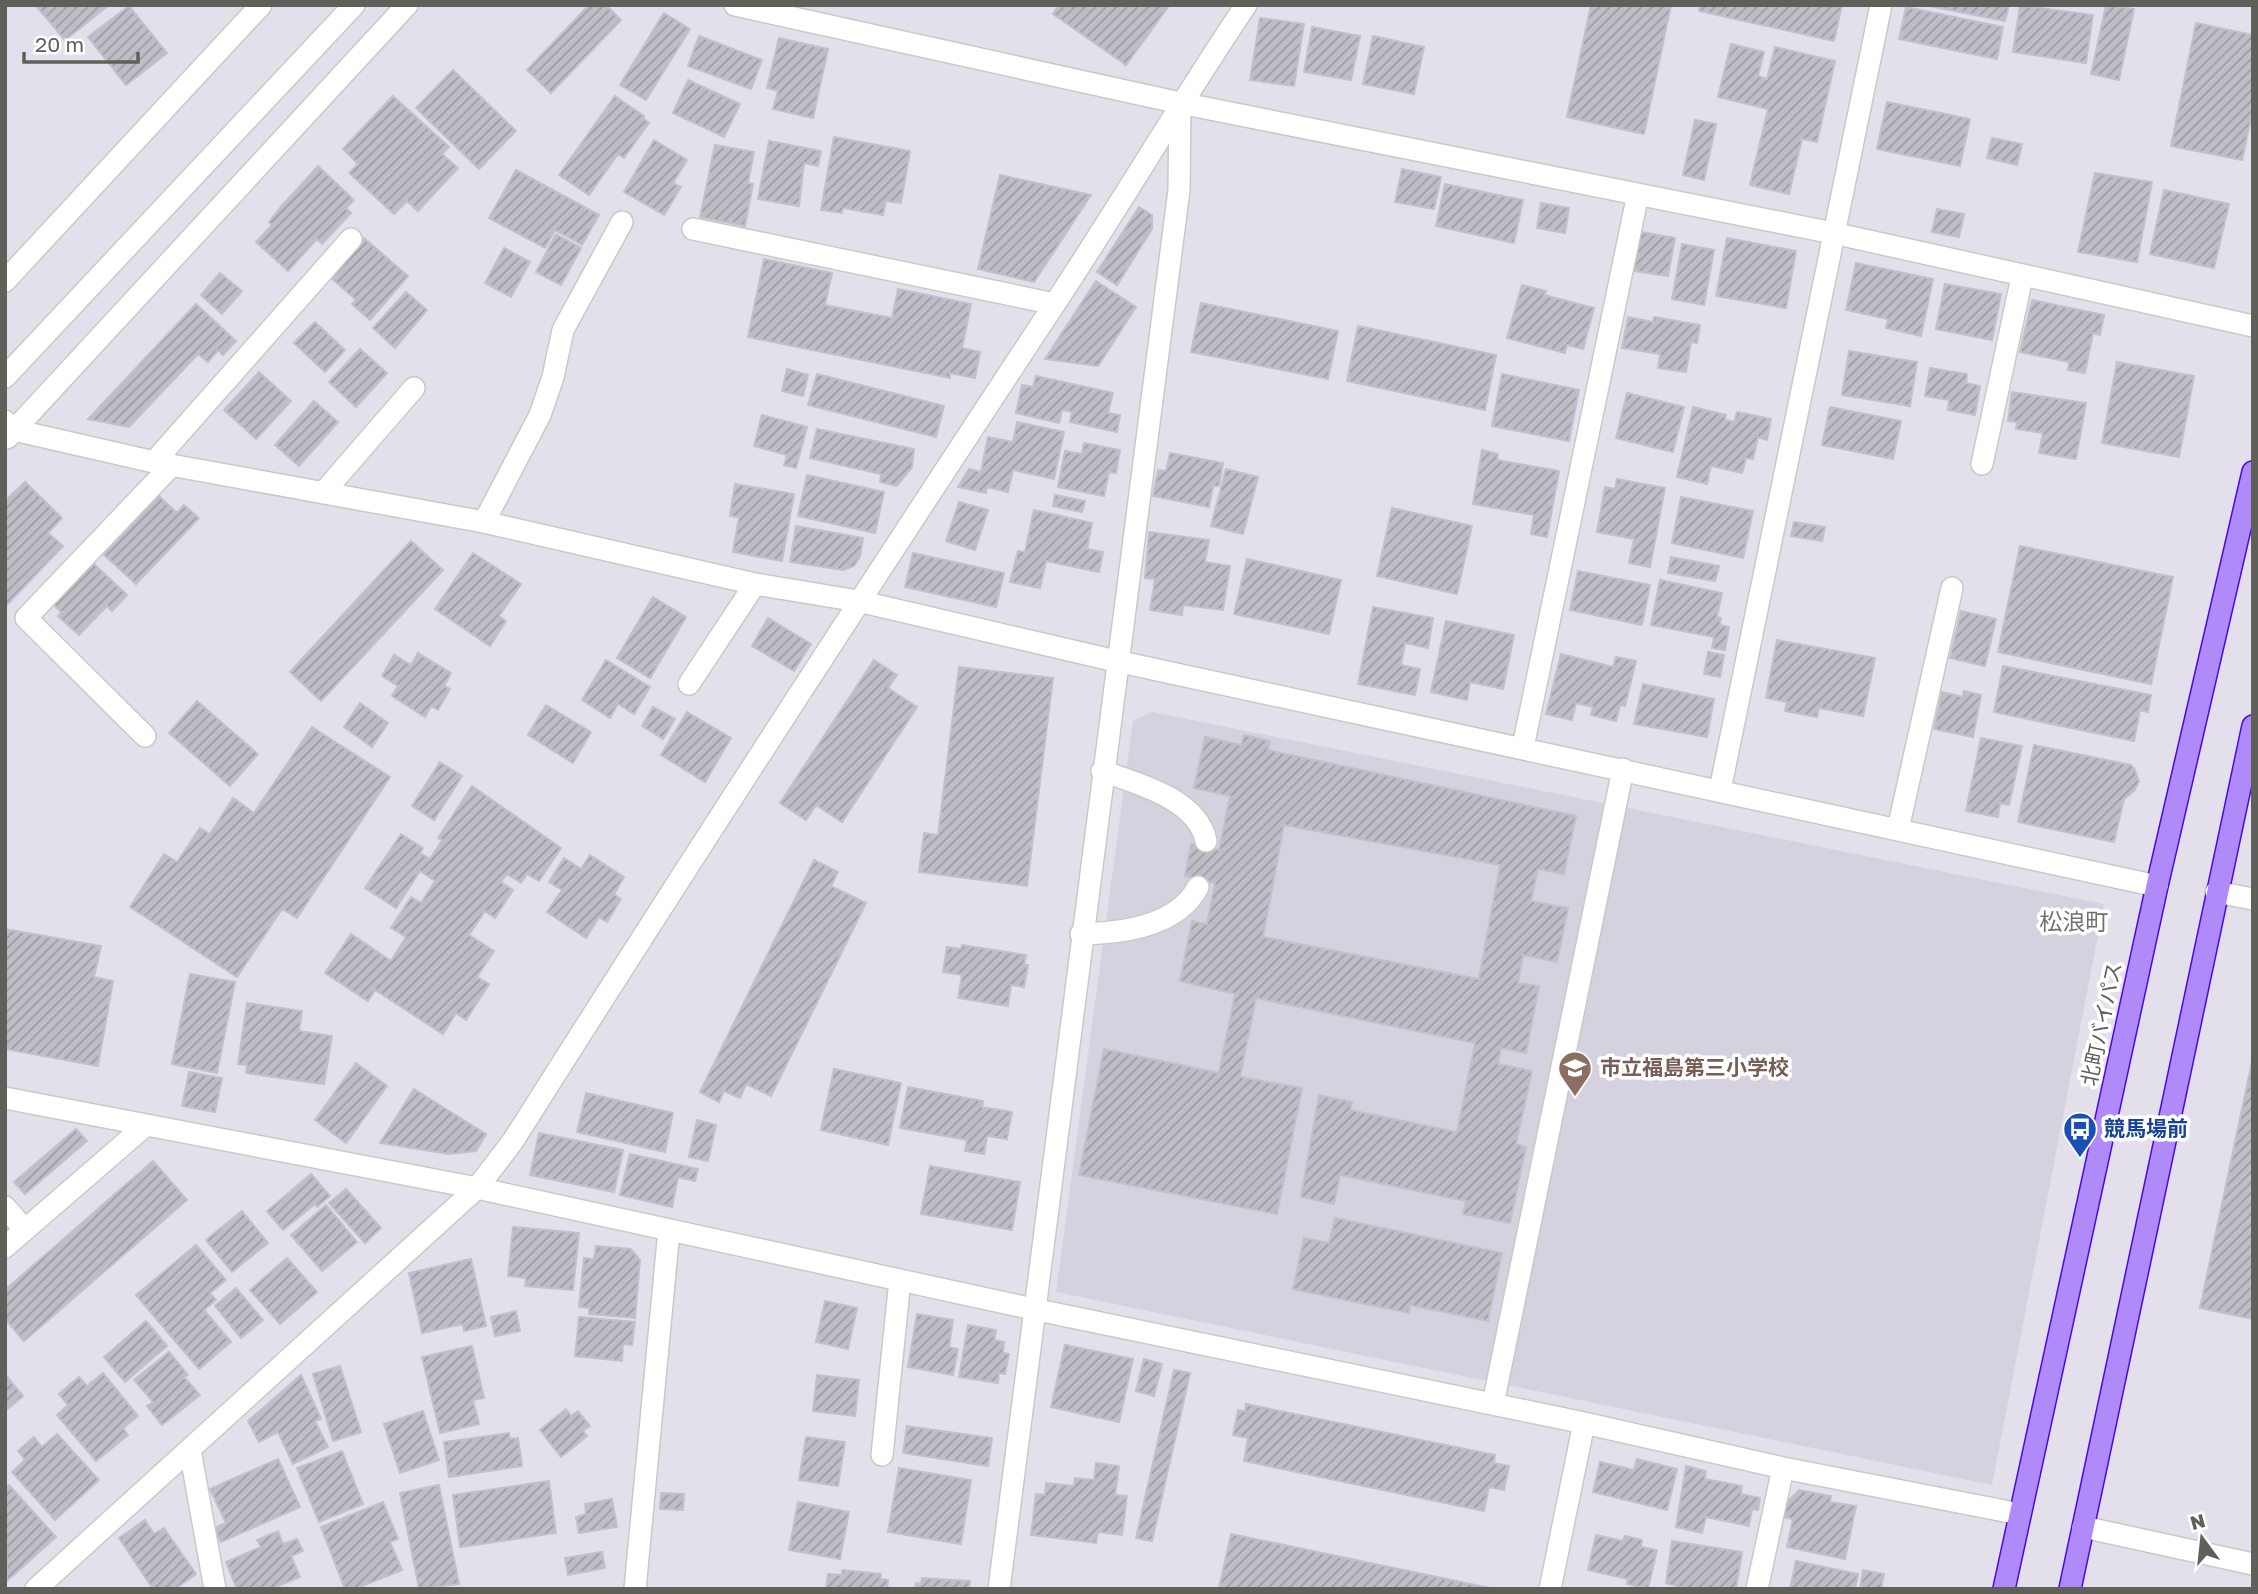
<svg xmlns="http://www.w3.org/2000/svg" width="2258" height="1594" font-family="'Golos Text','Noto Sans JP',sans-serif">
<defs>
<pattern id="building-hatch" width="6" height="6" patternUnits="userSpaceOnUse" patternTransform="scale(1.75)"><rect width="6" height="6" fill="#bfbdc6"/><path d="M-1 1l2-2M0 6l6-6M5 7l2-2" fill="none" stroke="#9e9da4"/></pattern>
</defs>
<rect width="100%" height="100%" fill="#e4e0eb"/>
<path fill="#d5d1de" d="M1152,712L2104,904L1992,1485L1056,1292L1133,721Z"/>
<path fill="url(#building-hatch)" stroke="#c3bfcf" stroke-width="2" fill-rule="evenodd" d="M39,5H109L65,40L37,7Z
M589,5H606L621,20L551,93L527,70Z
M1059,5H1165L1168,7L1126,65L1053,14Z
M1591,5H1671L1644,134L1567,117Z
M1700,5H1842L1834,41L1699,11Z
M1924,5H2009L2005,21Z
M2020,5L2093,15L2086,63L2013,52Z
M2106,5L2134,9L2119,80L2091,74Z
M129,6L167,53L126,85L88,37Z
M1906,7L2003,27L1997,59L1899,39Z
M664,13L690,29L646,100L620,85Z
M1260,18L1304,24L1294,86L1250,80Z
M2196,23L2253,35V109L2242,160L2171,146Z
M1312,27L1360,36L1351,80L1304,72Z
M699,36L762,60L751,89L688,66Z
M1373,36L1424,47L1414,94L1363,84Z
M779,38L828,49L813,118L773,109L778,91L767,88Z
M1731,44L1764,52L1758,76L1767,79L1775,47L1835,61L1817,142L1802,139L1789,194L1750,185L1768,109L1718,97Z
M453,70L516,131L479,169L416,108Z
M688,80L740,104L724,137L673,113Z
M393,96L449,147L442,154L458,168L418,211L407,201L394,214L349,173L358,164L343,149Z
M615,96L644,116L643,118L649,123L624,158L618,154L589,195L559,175Z
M1887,102L1970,119L1960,166L1877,149Z
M1695,120L1716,124L1704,180L1683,175Z
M834,137L910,151L901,203L886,201L883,215L843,208L842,213L821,210Z
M1992,138L2022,144L2017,165L1987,158Z
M654,140L687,160L673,183L681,187L664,215L624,192Z
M769,141L821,151L818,166L804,163L799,206L758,199Z
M715,145L754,152L748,183L753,184L745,226L700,217Z
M318,166L354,200L346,208L351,213L322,244L317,239L288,271L256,242L272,225L269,222L280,208Z
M1402,169L1441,177L1434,209L1395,202Z
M516,170L599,215L582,245L555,230L545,248L489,218Z
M2095,173L2152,182L2137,262L2078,252Z
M1000,175L1091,195L1034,282L978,269Z
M1445,184L1523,200L1514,243L1436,226Z
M2164,190L2229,204L2214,268L2150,254Z
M1541,203L1569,208L1565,233L1537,228Z
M1139,207L1152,215V229L1117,285L1097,272Z
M1937,209L1964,214L1959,237L1932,232Z
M1641,232L1675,238L1668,276L1634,271Z
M556,234L581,248L561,285L536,272Z
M364,238L408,276L370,320L352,304L356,300L330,277Z
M1727,238L1796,251L1786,308L1716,296Z
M1682,244L1714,250L1704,305L1672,299Z
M504,248L530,262L511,297L485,283Z
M764,259L832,273L825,305L892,318L898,289L971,304L962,348L980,352L975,378L950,373V378L748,337Z
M1856,263L1933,279L1921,336L1886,328L1888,319L1846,310Z
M220,273L242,291L222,314L201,295Z
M1096,281L1136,307L1098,366L1045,359Z
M1945,284L2001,294L1992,340L1936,329Z
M1522,285L1546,291L1544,295L1594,308L1583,349L1567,345L1565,353L1507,338Z
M406,292L427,310L395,348L373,328Z
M2032,300L2104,315L2100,335L2093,333L2085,373L2068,370L2069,362L2020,352Z
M1201,303L1338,331L1328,379L1191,352Z
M196,304L236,341L223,355L218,350L208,362L198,354L129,427L88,419Z
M1628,317L1653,322L1654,317L1700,325L1697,343L1691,342L1686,372L1658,368L1660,354L1622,348Z
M315,322L345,350L325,372L294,343Z
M1358,326L1496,355L1485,410L1347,381Z
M360,349L387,373L356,407L329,382Z
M1849,351L1917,362L1910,406L1842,395Z
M2117,362L2194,376L2179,457L2102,443Z
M1930,368L1967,374L1966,383L1980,386L1975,415L1948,410L1949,400L1925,396Z
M787,369L808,375L803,396L782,391Z
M259,372L291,401L256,439L224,410Z
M817,374L944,406L936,437L808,405Z
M1502,374L1579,390L1569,441L1492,426Z
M1036,376L1113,393L1108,413L1120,415L1117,432L1070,422L1072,412L1062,410L1059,423L1016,413L1022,385L1033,387Z
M2012,392L2086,403L2076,459L2039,453L2043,433L2016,429L2017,422L2008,421Z
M1627,393L1684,407L1673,452L1616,438Z
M314,401L338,422L299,466L275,445Z
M1693,407L1726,415L1725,420L1734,422L1737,412L1771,419L1767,440L1758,437L1753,459L1746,458L1742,473L1711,466L1707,484L1677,477Z
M1830,407L1901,421L1893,459L1822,445Z
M762,415L807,427L796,468L784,465L787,455L754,446Z
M1017,422L1064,432L1054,479L1013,470L1008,492L987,487L986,493L958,487L969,469L981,472L988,437L1013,442Z
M817,429L914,449L912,467L897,486L880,482L881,474L810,458Z
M1084,443L1120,450L1116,473L1109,472L1104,496L1058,487L1065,451L1082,454Z
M1482,450L1498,454L1497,460L1559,471L1547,537L1531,534L1534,515L1473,504Z
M1170,453L1223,463L1219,486H1213L1209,507L1153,496L1158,470L1166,471Z
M1226,469L1258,477L1243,534L1211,526Z
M807,475L884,492L875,533L798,516Z
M1617,479L1665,488L1650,567L1629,563L1634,539L1597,532L1605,487L1615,489Z
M25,482L62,518L48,533L63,546L5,607V501Z
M735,484L794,494L782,561L733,552L739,517L730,516Z
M1055,495L1085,501L1082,512L1053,506Z
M159,496L177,513L184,505L199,518L136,584L104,555Z
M1681,497L1753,511L1743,558L1672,543Z
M959,502L988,510L975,550L946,541Z
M1392,508L1472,526L1457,594L1377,576Z
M1034,510L1092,523L1087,549L1103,552L1099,572L1046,561L1040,588L1010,582L1018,551L1025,552Z
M1794,522L1825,527L1822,541L1791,536Z
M796,526L863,538L860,557L854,566L843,570L790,562Z
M1149,532L1209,540L1205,562L1230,566L1223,610L1183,605L1182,615L1150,610L1155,579L1145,578Z
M411,541L443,570L321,701L290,672Z
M2020,546L2173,577L2151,684L1998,652Z
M473,553L521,584L499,616L506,621L490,646L435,609Z
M913,553L1004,573L996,607L905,587Z
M1671,557L1719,566L1715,581L1668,573Z
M1247,559L1341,580L1329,634L1234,614Z
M92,562L127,595L112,611L107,606L79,635L58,616L61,612L53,604Z
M1578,571L1650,585L1642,625L1570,610Z
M1660,580L1722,593L1717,617L1721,618L1720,625L1729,627L1725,650L1712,648L1714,637L1651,625Z
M653,597L686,617L650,678L617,658Z
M1373,607L1433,618L1428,648L1405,643L1401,665L1420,669L1415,695L1358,684Z
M1961,611L1996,619L1985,666L1950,658Z
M768,618L811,644L794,671L752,646Z
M1446,621L1514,635L1503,689L1470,682L1467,700L1431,692Z
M1777,640L1875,658L1863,716L1819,708L1817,717L1785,711L1787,702L1766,698Z
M1708,652L1724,655L1720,677L1704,674Z
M418,653L451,673L444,686L450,689L438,710L431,706L425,717L392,696L398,686L382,676L394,655L411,665Z
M1561,654L1613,667L1616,657L1636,661L1625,706L1620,705L1616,721L1591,715L1593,707L1576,703L1572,720L1546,714Z
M606,660L650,687L634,714L618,704L610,718L582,700Z
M874,660L897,675L888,688L917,707L842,822L816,805L806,820L780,803Z
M2003,666L2151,695L2148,712L2140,710L2134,741L1994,712Z
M959,667L1053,678L1027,886L919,872L924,833L938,835Z
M1643,684L1714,699L1707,737L1634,724Z
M1964,691L1981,695L1973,737L1934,729L1942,692L1963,697Z
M197,701L258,754L230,786L169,733Z
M360,703L388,723L372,747L344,727Z
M546,705L591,732L573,763L528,735Z
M653,707L675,719L663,739L642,726Z
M687,712L731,738L705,782L661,755Z
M312,727L390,777L297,918L282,909L237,977L130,907L164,854L177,862L200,828L210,834L233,798L254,813Z
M1244,735L1270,741L1268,750L1576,816L1564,874L1538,869L1531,901L1568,908L1557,962L1523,955L1518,983L1539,986L1526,1053L1501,1048L1498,1064L1532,1071L1516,1144L1526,1147L1510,1223L1463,1214L1466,1201L1340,1175L1334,1204L1301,1197L1319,1095L1352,1102L1350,1110L1457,1132L1475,1043L1256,998L1240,1077L1302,1088L1277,1214L1079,1175L1104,1049L1219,1073L1235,994L1180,981L1192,921L1207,924L1215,883L1185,876L1191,844L1219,850L1230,796L1194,788L1205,737L1241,745ZM1284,825L1500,865L1479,979L1263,937Z
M1981,738L2022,746L2009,805L2000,803L1998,817L1966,811Z
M2034,745L2131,765L2135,770L2139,782L2134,791L2124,799L2114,842L2018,822Z
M440,762L462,776L434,820L412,806Z
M472,786L561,848L539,881L527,874L521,883L507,874L501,882L513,890L495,918L485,911L469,935L494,951L477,977L489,984L466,1020L456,1013L443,1034L375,990L368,1001L325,973L351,934L391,961L406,937L391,928L411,897L421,903L435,881L420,871L396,908L365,888L401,834L423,848L420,853L430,859L442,840L438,838Z
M590,855L624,877L614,894L621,899L607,922L599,917L586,938L547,912L562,890L549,882L564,858L581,869Z
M814,860L838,872L831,886L866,903L771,1096L746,1084L740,1098L724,1091L719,1102L700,1092Z
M5,929L101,946L94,977L113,981L98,1066L5,1049Z
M962,945L1026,955L1024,965H1028L1024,987L1011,985L1008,1006L958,998L962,975L943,972L947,947L961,949Z
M190,974L235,982L217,1073L172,1064Z
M247,1003L302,1011L299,1031L332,1036L324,1084L246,1073L247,1065L238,1064Z
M2253,1057V1319L2200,1308Z
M356,1063L387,1086L346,1143L315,1120Z
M834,1069L901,1083L888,1145L821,1130Z
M189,1072L222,1078L215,1112L182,1106Z
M908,1087L983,1101L982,1107L1012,1112L1007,1139L987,1136L984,1154L965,1151L967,1140L900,1128Z
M414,1089L486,1134L476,1151L449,1154L380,1143Z
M586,1093L673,1113L665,1152L577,1132Z
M697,1120L716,1125L708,1161L689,1157Z
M76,1129L87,1141L25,1194L14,1182Z
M539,1133L623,1150L614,1192L530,1175Z
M630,1154L698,1169L695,1181L678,1177L672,1207L620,1195Z
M153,1161L187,1200L24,1341L5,1319V1290Z
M930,1166L1020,1182L1012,1230L921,1214Z
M311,1174L330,1196L317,1207L315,1204L283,1230L267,1211Z
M346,1189L381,1228L365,1243L329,1203Z
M326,1205L357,1242L322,1271L291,1235Z
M242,1211L268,1243L232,1272L206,1240Z
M1335,1218L1502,1253L1488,1321L1410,1305L1409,1313L1293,1289L1304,1238L1329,1243Z
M513,1227L579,1233L573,1290L525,1286L526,1278L508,1276Z
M196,1245L226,1280L210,1293L216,1300L204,1310L231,1342L199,1369L136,1295Z
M596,1246L631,1249L640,1260L635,1318L589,1314V1308L579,1307L584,1258L594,1259Z
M287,1258L317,1292L280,1324L250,1290Z
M471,1259L486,1326L464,1331L463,1324L422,1333L409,1273Z
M236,1288L263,1320L241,1338L215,1306Z
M825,1301L857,1308L848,1349L816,1342Z
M516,1311L520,1331L495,1336L491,1317Z
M917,1314L953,1320L949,1347L958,1349L953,1375L908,1367Z
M579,1317L635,1322L632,1345L623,1344L622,1361L575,1356Z
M146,1321L167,1346L125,1382L104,1357Z
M968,1325L996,1330L994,1340L1004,1342L1003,1353L1009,1354L1005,1374L999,1373L998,1383L959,1377Z
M1065,1345L1133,1359L1119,1422L1051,1407Z
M472,1346L484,1398L473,1400L479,1424L440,1433L422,1357Z
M169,1352L188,1375L184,1377L200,1395L162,1425L147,1406L153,1402L134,1380Z
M1144,1359L1162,1364L1154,1396L1136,1391Z
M340,1366L361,1432L333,1441L313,1374Z
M1174,1370L1190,1373L1152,1541L1136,1538Z
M103,1373L138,1416L123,1428L128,1435L96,1461L57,1415L68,1405L59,1394L79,1377L87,1386Z
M5,1374L23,1396L5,1411Z
M301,1375L321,1419L315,1421L328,1447L293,1464L278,1432L259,1442L248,1421Z
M817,1375L859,1380L855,1416L813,1411Z
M1246,1404L1495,1455L1494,1463L1509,1466L1504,1490L1489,1487L1484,1511L1244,1461L1248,1438L1233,1435L1238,1410L1245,1411Z
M566,1409L571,1416L578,1411L590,1426L583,1431L587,1436L561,1457L540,1430Z
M423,1411L439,1460L400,1473L384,1424Z
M907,1426L992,1438L988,1466L903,1453Z
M509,1433L510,1439L518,1438L522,1466L449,1477L444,1442Z
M57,1434L99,1480L55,1520L12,1472L25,1460L18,1451L34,1437L42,1447Z
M806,1437L845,1442L838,1486L799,1480Z
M342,1451L363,1504L319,1522L297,1468Z
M278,1459L300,1507L221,1542L214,1528L226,1523L210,1489Z
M1637,1459L1677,1469L1667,1510L1593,1492L1600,1462L1634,1470Z
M1096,1463L1119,1466L1115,1495L1127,1496L1122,1535L1098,1532L1096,1543L1031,1535L1036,1494L1045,1495L1046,1483L1074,1486L1075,1478L1094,1480Z
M1686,1466L1706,1471L1705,1479L1742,1486L1741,1494L1760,1498L1758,1510L1752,1509L1749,1526L1706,1517L1702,1533L1676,1527Z
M899,1468L971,1480L961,1544L888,1532Z
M549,1481L556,1533L460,1547L453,1495Z
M9,1485L56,1537L7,1581L5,1489Z
M439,1485L459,1584L419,1589L400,1493Z
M1799,1490L1831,1496L1830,1502L1856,1506L1845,1559L1787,1547L1793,1519L1784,1517L1787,1502Z
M661,1493L684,1494L683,1510L660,1509Z
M612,1499L617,1527L579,1533L576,1517L586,1514L585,1504Z
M383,1502L398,1539L390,1542L402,1570L355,1589H345L321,1527Z
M798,1502L849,1512L840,1559L789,1550Z
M145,1520L154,1534L164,1528L196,1574L175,1589H153L119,1538Z
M278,1531L283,1544L297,1539L303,1551L291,1556L300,1577L271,1589H237L226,1562L261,1547L257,1540Z
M1231,1534L1490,1588H1219Z
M1596,1535L1623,1541L1625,1536L1642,1540L1641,1547L1657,1550L1648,1589L1627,1584L1628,1579L1588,1570Z
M1672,1541L1742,1552L1736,1589H1686L1666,1583Z
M602,1552L605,1568L568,1575L565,1558Z
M1796,1561L1858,1574L1855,1589H1790Z
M842,1570L881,1574L880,1579L888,1580L887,1589H826L828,1574L842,1575Z
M1863,1570L1884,1574L1881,1589H1860Z
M922,1578L970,1581L969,1589H915L916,1583L921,1584Z"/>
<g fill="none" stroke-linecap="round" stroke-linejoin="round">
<g stroke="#c9cac4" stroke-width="24">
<path id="minor" d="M735,5L1180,103L1833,233L2253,326
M693,229L1055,304
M5,281L261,5
M5,377L354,5
M5,421L14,430L154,462L484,522L755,584L858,601L1116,661L2157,886
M7,438L407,5
M154,462L351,239
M1982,464L2022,277
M323,493L414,388
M484,522L540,415L553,377L563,330L622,222
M689,684L755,584
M145,736L26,618L172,465
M1523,747L1638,194
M1102,771C1136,783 1198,799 1206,841
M1720,790L1881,5
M1898,829L1952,588
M2216,892L2253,899
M1081,934C1121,933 1177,927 1198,887
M5,1098L477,1188L1033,1309L1584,1423L1783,1468L2020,1514
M5,1207L25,1230
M5,1247L146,1125
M1493,1404L1623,769
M190,1450L215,1589
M882,1455L900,1280
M2083,1527L2253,1564
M36,1589L477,1188L513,1141C690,861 870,584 1052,308C1118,208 1179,105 1246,5
M635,1589L669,1230
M999,1589L1179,190L1180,104
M1550,1589L1584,1423
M1757,1589L1783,1468"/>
</g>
<g stroke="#480ae1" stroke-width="24">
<path id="highway" d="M2004,1589L2157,886L2253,472
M2070,1589L2253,726"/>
</g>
<use href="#minor" stroke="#fff" stroke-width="21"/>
<use href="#highway" stroke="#b08af8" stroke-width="21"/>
</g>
<defs>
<g id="school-pin" transform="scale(1.75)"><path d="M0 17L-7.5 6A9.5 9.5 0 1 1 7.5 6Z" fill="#8d6e63" stroke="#fff"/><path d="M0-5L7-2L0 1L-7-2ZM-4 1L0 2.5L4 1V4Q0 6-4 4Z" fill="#fff"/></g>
<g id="bus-pin" transform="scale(1.75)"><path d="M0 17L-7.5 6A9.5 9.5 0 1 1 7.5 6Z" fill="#1a4fb4" stroke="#fff"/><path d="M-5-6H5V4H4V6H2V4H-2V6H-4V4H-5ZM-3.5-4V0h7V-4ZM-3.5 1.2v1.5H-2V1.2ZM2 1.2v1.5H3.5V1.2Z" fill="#fff"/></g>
</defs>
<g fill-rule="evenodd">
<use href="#school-pin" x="1575" y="1068"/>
<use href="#bus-pin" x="2080" y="1129"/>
</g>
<g text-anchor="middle" stroke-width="7" stroke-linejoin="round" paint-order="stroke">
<g font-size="21" fill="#5f6059" stroke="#fff">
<text transform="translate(2102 1024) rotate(-78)" y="7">北町バイパス</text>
</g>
<g font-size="21" font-weight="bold" fill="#785e54" stroke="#fff" text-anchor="start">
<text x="1600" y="1075">市立福島第三小学校</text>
</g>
<g font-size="21" font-weight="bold" fill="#164399" stroke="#fff" text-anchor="start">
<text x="2104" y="1136">競馬場前</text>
</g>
<g font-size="23" fill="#71726a" stroke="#fff">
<text x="2074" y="930">松浪町</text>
</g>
</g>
<rect width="2258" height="1594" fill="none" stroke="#5f6059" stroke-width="14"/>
<g transform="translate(2202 1538) rotate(345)" stroke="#ffffff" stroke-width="5" paint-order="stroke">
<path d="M0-5L12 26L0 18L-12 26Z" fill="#5f6059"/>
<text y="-10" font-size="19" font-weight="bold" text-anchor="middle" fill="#5f6059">N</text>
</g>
<path d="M24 52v10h114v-10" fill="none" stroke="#5f6059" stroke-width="3.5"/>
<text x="35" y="52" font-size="21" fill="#5f6059" stroke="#ffffff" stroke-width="5" paint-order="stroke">20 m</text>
</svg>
